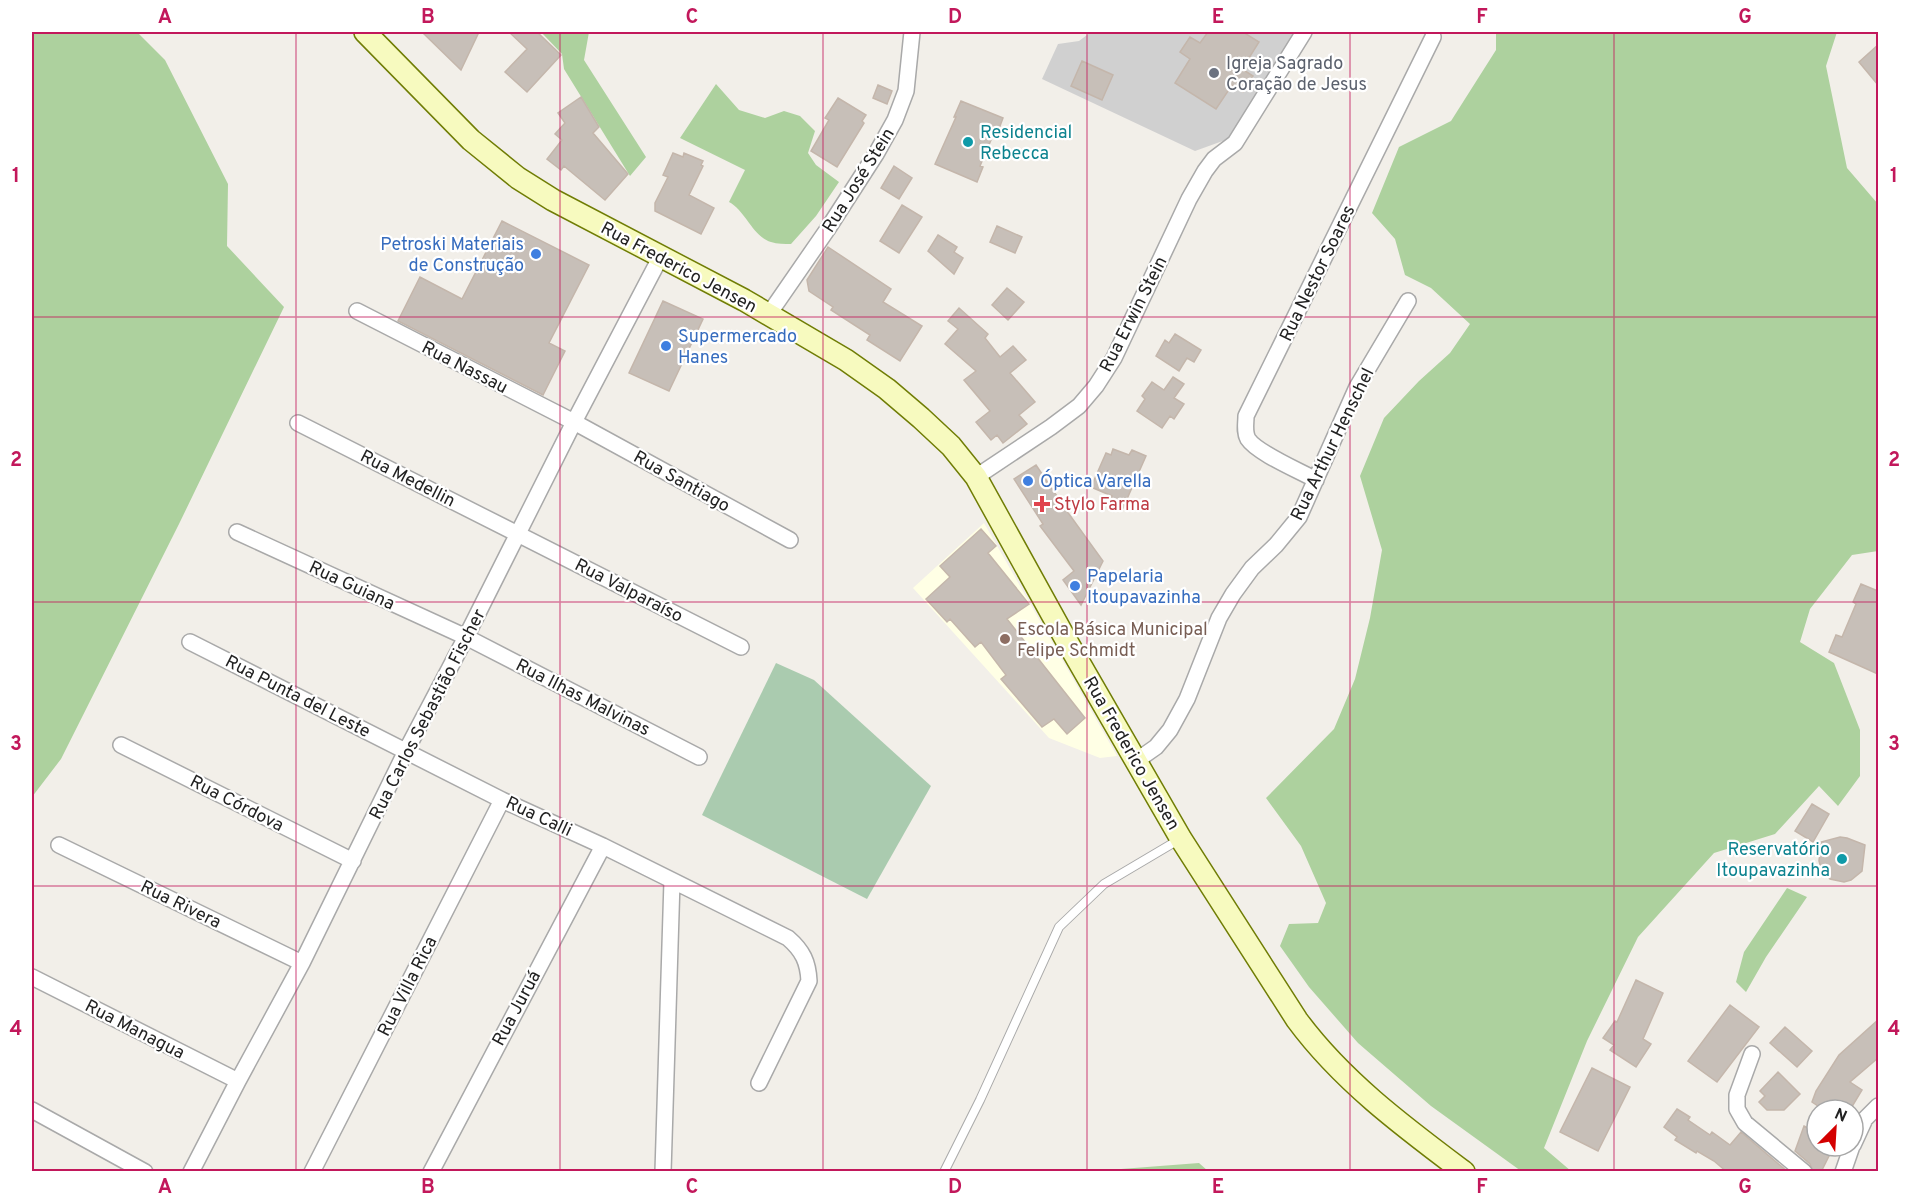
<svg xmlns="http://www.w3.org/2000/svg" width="1910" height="1203" font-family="Overpass,sans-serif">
<rect width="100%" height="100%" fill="#f2efe9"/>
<path fill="#ffffe5" d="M984,523L1080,691L1117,756L1100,758L1049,738L913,588Z"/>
<path fill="#d0d0d0" d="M1091,32H1298L1231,138L1195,151L1042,79L1058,44L1079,41Z"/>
<path fill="#add19e" d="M32,32H137L165,60L228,184L227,246L284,307L179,524L61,759L32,797Z
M541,32H589L584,60L646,157L630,176L564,69L562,54Z
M1496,32H1837L1826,66L1847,168L1878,204V551L1852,555L1810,609L1800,642L1834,663L1860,730V776L1838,806L1819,786L1775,834L1714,853L1638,937L1587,1041L1544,1148L1571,1171H1521L1431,1106L1358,1043L1309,987L1280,946L1289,924L1318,923L1326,903L1301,846L1266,798L1334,729L1355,679L1370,618L1382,550L1360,476L1384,418L1419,381L1450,353L1470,324L1431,288L1405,275L1395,239L1372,213L1399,147L1451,121L1496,50Z
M716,84L739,110L765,118L784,111L800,116L815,131L808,153L816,165L839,182L816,216L791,244C785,244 777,244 771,242C752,236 746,211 729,202L745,170L680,138Z
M1787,888L1807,897L1766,957L1746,992L1736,982L1744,952Z
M1199,1163L1208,1171H1108V1170Z"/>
<path fill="#aacbaf" d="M776,663L814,680L931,786L867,899L702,815Z"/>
<path fill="#c7bfb8" stroke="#c4b6ab" stroke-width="1.5" d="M422,32H479L461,70Z
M509,32H537L561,55L527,92L505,72L527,49Z
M1208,32H1243L1259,42L1242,69L1253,76L1243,92L1232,85L1216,109L1175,83L1190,59L1180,52L1190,37L1200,43Z
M1878,45V85L1859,62Z
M1082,61L1113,75L1102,100L1071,86Z
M878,85L892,91L887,104L873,98Z
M581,97L599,127L593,133L628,174L605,200L564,166L561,170L547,159L562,140L555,134L565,123L558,113Z
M838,98L866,115L862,121L864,123L837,167L811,151L829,120L825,118Z
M961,101L1003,118L997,134L994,133L980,166L983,167L977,182L935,164L956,117H954Z
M673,153L683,157L684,153L703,161L701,165L703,166L689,195L714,208L701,234L655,211V203L668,177L663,175Z
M894,166L912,178L899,199L881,188Z
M902,205L922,217L899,253L880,241Z
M502,221L589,265L549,343L565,351L543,395L398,321L420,277L462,299Z
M997,226L1022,237L1015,253L990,242Z
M938,235L957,247L954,252L963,258L954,274L928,251Z
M828,247L891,289L883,302L922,326L900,361L867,340L870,335L831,310L833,307L809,291L807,280Z
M1007,288L1024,302L1008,320L992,305Z
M663,301L703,319L669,391L629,373Z
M959,308L988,334L985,338L1000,357L1013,346L1026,360L1010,373L1035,402L1019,415L1027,424L1003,443L997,435L991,440L976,422L990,411L964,380L976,371L945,344L958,329L948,321Z
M1175,334L1201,350L1194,362L1187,358L1179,371L1156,356L1165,340L1169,343Z
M1173,377L1184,384L1174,398L1184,404L1174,419L1170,416L1162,428L1137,411L1145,399L1142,396L1152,382L1164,390Z
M1113,449L1129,455L1132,450L1146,456L1123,508L1110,502L1112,496L1091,487L1106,453L1111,455Z
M1036,465L1069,514L1103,561L1081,605L1063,580L1074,571L1040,526L1043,524L1014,479Z
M981,529L996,546L988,553L1029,604L1007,619L1085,718L1067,734L1054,719L1042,727L1001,679L1006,675L981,642L975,647L950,619L947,622L926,599L950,577L940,566Z
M1861,584L1878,591V674L1829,652L1836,635L1842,637L1856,604L1853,602Z
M1812,804L1829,814L1813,842L1795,831Z
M1840,837L1847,838L1865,845L1862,871L1851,880L1844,882L1830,879L1821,868L1819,861L1821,842Z
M1636,980L1663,993L1643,1039L1651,1044L1636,1067L1610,1050L1614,1045L1603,1038L1615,1021L1617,1022Z
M1730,1005L1759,1027L1717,1082L1688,1061Z
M1878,1020V1058L1850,1082L1862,1090L1850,1110H1824L1812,1102L1816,1091L1839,1055Z
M1785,1027L1812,1051L1797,1067L1770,1043Z
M1592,1068L1630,1087L1598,1151L1560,1132Z
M1778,1072L1800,1094L1784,1110H1767L1759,1102L1765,1096L1760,1091Z
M1677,1109L1690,1117L1688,1120L1710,1135L1712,1132L1730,1145L1741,1132L1788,1172H1727L1714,1161L1697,1151L1696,1153L1675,1140L1677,1137L1664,1127Z
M1804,1126L1817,1133V1146H1834L1821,1172H1813L1810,1164L1795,1151Z"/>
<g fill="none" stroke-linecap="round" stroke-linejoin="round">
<g stroke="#a9a9a9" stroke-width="10">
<path id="lane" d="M944,1172L980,1100L1059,927L1104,884L1180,839"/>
</g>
<g stroke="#a9a9a9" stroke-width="18">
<path id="street" d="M357,311L574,422L790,540
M769,314L827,230L876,154L895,120L906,91L912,32
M298,423L741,647
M976,477L1051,427L1079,406L1096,386L1114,358L1189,199L1205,171L1214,159L1235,143L1304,32
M1316,480C1300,471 1257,453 1248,439C1244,432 1246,424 1246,416L1433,37
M237,532L466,637L699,757
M190,642L502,800L603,846L788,938C803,951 808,962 809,981L759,1083
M121,745L353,861
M1136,761L1156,747L1170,730L1187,699L1219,618L1233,594L1252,568L1276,545L1299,517L1357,387L1408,301
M59,845L302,963
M32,977L238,1081
M1752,1054L1737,1095V1109L1745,1123L1804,1172
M32,1110L145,1172
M1853,1145L1865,1119L1878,1106
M191,1172L238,1081L302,963L406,751L466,637L574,422L661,256
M312,1172L502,800
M431,1172L603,846
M663,1172L672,881
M1843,1172L1852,1146"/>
</g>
<g stroke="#707d05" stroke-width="24">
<path id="secondary" d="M365,32L471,140L518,178L553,200L744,300L846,360L887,389L921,418L951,446L976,477L1065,638L1181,839L1297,1020C1342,1081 1404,1127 1464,1172"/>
</g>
<use href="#lane" stroke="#fff" stroke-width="8"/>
<use href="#street" stroke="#fff" stroke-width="15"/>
<use href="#secondary" stroke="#f7fabf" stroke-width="21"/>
</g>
<path fill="none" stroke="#c2185b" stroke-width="1.5" stroke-opacity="0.55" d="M296,32V1172M560,32V1172M823,32V1172M1087,32V1172M1350,32V1172M1614,32V1172M32,317H1878M32,602H1878M32,886H1878"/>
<circle fill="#6b7280" stroke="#fff" stroke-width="2" cx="1214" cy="73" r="6"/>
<g fill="#0f9aa8" stroke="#fff" stroke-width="2">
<circle cx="968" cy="142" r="6"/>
<circle cx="1842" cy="859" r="6"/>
</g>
<g fill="#3f7fe0" stroke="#fff" stroke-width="2">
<circle cx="536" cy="254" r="6"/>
<circle cx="666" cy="346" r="6"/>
<circle cx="1028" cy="481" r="6"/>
<circle cx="1075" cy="586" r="6"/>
</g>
<path fill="#e0444e" stroke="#fff" stroke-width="2" d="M1039 495h6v6h6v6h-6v6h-6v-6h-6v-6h6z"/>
<circle fill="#8d6e63" stroke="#fff" stroke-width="2" cx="1005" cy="639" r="6"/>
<g text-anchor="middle" stroke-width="4.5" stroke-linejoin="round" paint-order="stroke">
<g font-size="18" fill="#5b616d" stroke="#fff" text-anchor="start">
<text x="1226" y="69">Igreja Sagrado<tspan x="1226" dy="21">Coração de Jesus</tspan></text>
</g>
<g font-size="18" fill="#0d838f" stroke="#fff" text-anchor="start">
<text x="980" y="138">Residencial<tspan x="980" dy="21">Rebecca</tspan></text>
<text x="1830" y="855" text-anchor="end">Reservatório<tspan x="1830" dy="21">Itoupavazinha</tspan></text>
</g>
<g font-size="18" fill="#222" stroke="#fff">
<text transform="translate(858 180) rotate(-58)" y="6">Rua José Stein</text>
<text transform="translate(679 267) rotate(28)" y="6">Rua Frederico Jensen</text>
<text transform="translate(1317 273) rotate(-64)" y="6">Rua Nestor Soares</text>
<text transform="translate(1133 314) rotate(-63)" y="6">Rua Erwin Stein</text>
<text transform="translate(465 367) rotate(27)" y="6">Rua Nassau</text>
<text transform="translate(1332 444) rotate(-64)" y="6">Rua Arthur Henschel</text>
<text transform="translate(408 478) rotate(27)" y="6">Rua Medellin</text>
<text transform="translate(682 481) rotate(29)" y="6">Rua Santiago</text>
<text transform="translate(352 585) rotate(25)" y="6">Rua Guiana</text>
<text transform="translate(629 590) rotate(27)" y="6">Rua Valparaíso</text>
<text transform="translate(298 696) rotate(27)" y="6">Rua Punta del Leste</text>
<text transform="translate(583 697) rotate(27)" y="6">Rua Ilhas Malvinas</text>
<text transform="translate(427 714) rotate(-63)" y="6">Rua Carlos Sebastião Fischer</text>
<text transform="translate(1132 753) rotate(60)" y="6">Rua Frederico Jensen</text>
<text transform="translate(237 803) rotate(27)" y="6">Rua Córdova</text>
<text transform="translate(539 816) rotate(25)" y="6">Rua Calli</text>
<text transform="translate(181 904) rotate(26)" y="6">Rua Rivera</text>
<text transform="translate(407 986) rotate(-63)" y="6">Rua Villa Rica</text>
<text transform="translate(516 1008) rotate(-62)" y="6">Rua Juruá</text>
<text transform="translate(135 1029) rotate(27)" y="6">Rua Managua</text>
</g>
<g font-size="18" fill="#366cbe" stroke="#fff" text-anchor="start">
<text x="524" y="250" text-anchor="end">Petroski Materiais<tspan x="524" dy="21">de Construção</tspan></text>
<text x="678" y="342">Supermercado<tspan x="678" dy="21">Hanes</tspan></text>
<text x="1040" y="487">Óptica Varella</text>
<text x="1087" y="582">Papelaria<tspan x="1087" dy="21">Itoupavazinha</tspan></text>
</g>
<g font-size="18" fill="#be3a42" stroke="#fff" text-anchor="start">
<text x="1054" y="510">Stylo Farma</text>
</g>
<g font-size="18" fill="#785e54" stroke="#fff" text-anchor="start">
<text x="1017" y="635">Escola Básica Municipal<tspan x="1017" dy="21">Felipe Schmidt</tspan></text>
</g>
</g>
<rect width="1910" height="1203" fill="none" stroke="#ffffff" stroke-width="66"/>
<g transform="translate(1835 1128) rotate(24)"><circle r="28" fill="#ffffff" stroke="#a7a7a7" stroke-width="1.5"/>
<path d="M0-4.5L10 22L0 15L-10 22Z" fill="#d40000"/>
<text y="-9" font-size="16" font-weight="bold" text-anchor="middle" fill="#222222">N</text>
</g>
<rect x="33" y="33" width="1844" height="1137" fill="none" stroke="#c2185b" stroke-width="2"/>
<g font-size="20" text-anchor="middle" font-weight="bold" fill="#c2185b">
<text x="165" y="23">A</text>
<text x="428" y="23">B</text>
<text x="692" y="23">C</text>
<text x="955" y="23">D</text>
<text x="1218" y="23">E</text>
<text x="1482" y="23">F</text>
<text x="1745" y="23">G</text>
<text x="16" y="182">1</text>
<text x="1894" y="182">1</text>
<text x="16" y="466">2</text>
<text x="1894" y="466">2</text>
<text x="16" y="750">3</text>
<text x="1894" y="750">3</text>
<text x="16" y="1035">4</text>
<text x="1894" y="1035">4</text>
<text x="165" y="1193">A</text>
<text x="428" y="1193">B</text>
<text x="692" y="1193">C</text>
<text x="955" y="1193">D</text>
<text x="1218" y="1193">E</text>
<text x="1482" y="1193">F</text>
<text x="1745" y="1193">G</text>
</g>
</svg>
